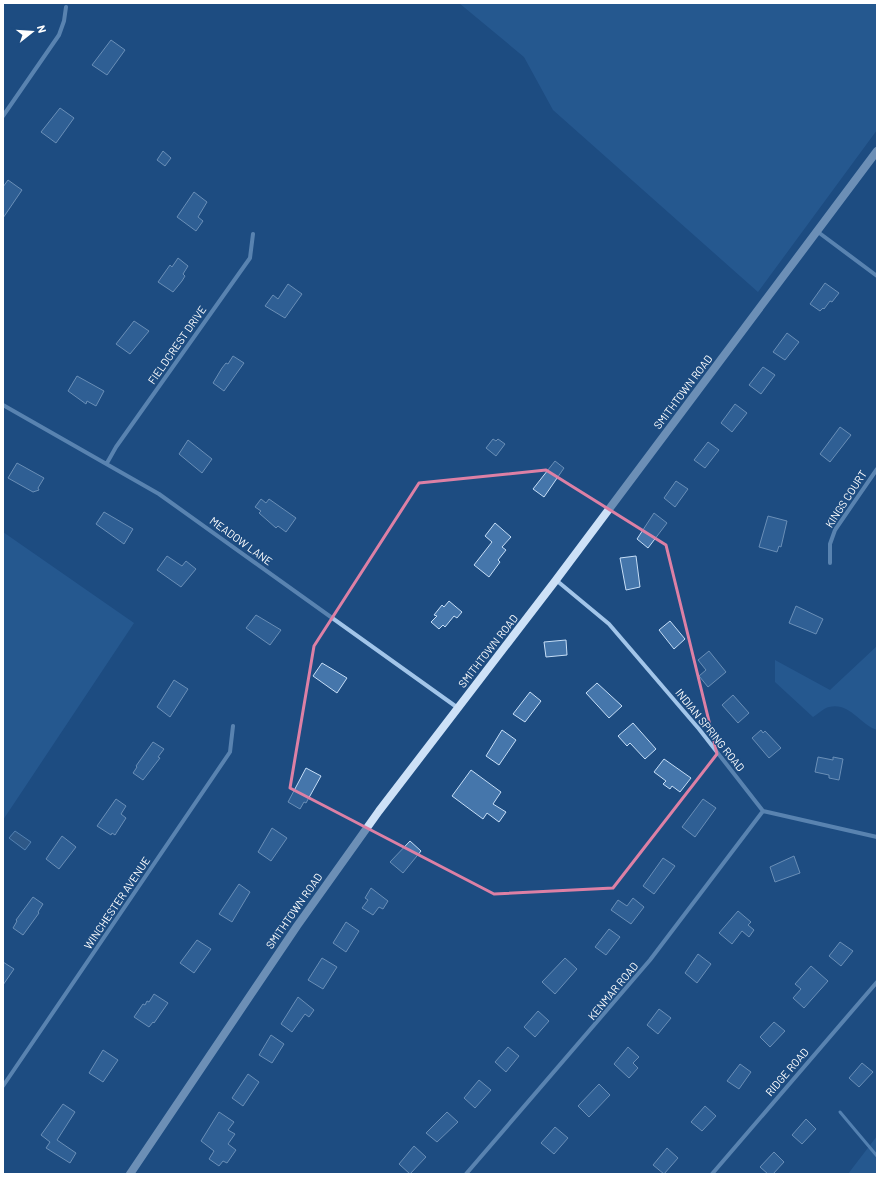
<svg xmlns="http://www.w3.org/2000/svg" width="880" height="1177" font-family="Barlow,sans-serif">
<rect width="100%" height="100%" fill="#1d4c81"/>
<path fill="#3066a0" d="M459,3H877V130L758,292L553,110L524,57Z
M3,532L134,623L3,820Z
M877,646V730C859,724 850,702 829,707C824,708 818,714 813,717L775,682V660L830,690Z
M877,1136V1174H848Z"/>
<path fill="#44678e" stroke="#95c0eb" d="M15,831L31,842L25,850L9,838Z"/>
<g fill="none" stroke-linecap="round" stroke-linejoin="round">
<path stroke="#95c0eb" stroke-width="3" d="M840,1112L877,1156"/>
</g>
<path fill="#4576ab" stroke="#c6def7" d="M111,40L125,50L107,75L92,65Z
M60,108L74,118L56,143L41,132Z
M163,151L171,158L165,166L157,160Z
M8,180L22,190L3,218V187Z
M194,192L207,202L198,217L203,221L196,231L177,217Z
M178,258L188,266L183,274L185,276L182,281L173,292L158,282L170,265L172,267Z
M825,283L839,293L832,302L830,301L824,309L823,308L820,311L810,304Z
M288,284L302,294L285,318L265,306L273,295L278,299Z
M134,321L149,331L130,354L116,344Z
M787,333L799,342L785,360L773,352Z
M233,356L244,363L224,391L213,383L222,368L226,363L228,364Z
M763,367L775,375L761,394L749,385Z
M77,376L104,391L96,406L87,401L86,404L68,391Z
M735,404L747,413L732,432L721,423Z
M840,427L851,435L830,462L820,454Z
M493,439L496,441L498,439L505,444L496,456L486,448Z
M188,440L212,459L202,473L179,454Z
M708,442L719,450L705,468L694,460Z
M555,461L564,468L544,497L533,489Z
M17,463L44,478L38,488L39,490L33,492L8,478Z
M676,481L688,489L675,507L664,498Z
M261,499L266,503L269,499L296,518L286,532L278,526L276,528L259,513L261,511L255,507Z
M104,512L133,529L124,544L96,524Z
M654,513L667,523L648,548L637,539Z
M768,516L787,521L781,547L779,546L777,552L759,547Z
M495,523L511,537L502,547L506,550L498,560L500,562L489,577L474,565L492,542L485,536Z
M167,556L182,566L186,561L196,569L181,587L157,570Z
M636,556L640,587L626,590L620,558Z
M449,601L462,612L457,618L454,616L445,627L443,625L439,629L431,622L437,616L434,615L442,605L444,607Z
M796,606L823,619L816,634L789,623Z
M256,615L281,630L270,645L246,628Z
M670,621L685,639L674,649L659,630Z
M566,640L567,655L546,657L544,642Z
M709,651L726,672L708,687L699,676L706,670L698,660Z
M322,663L347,678L337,693L313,676Z
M174,680L188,689L170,717L157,707Z
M597,683L622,706L609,718L586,693Z
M530,692L541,701L525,722L513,714Z
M733,695L749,713L738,723L722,705Z
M633,723L656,749L645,759L630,743L627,746L618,736Z
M502,730L516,740L499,765L486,756Z
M761,730L763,733L765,731L781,748L769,758L752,738Z
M153,742L164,749L158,757L160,758L143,780L133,773L137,767L136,766Z
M818,757L833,760V757L843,759L839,780L829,778V775L815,772Z
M664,759L691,778L680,792L672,786L670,789L663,784L666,781L654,772Z
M306,768L321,776L306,803L304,802L300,809L288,802Z
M471,770L501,792L493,804L506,812L499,822L487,813L483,819L452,796Z
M116,799L126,806L121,814L126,818L115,835L112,833L111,835L97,826Z
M703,799L716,808L695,837L682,827Z
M272,828L287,838L271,861L258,852Z
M62,836L76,847L59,869L46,859Z
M410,841L421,851L403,873L390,862Z
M794,856L800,873L775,882L770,867Z
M663,858L675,866L654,894L643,886Z
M239,884L250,892L232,922L219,914Z
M371,888L388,901L383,909L379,907L373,915L362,908L368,900L365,898Z
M33,897L43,904L38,912L39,913L23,935L13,928L17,921L16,920Z
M633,898L644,907L631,924L611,910L618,900L627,906Z
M738,911L751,922L748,925L754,930L749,937L742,931L732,944L719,933Z
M346,922L359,931L346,952L333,943Z
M609,929L620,937L606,955L595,947Z
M197,940L211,949L194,973L180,963Z
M840,942L853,951L841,966L829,956Z
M698,954L711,964L697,983L685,973Z
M322,958L337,967L323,989L308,980Z
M565,958L577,969L555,994L542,982Z
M3,962L14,969L3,985Z
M811,966L828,981L804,1008L793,998L801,989L795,984Z
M154,994L168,1003L154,1023L153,1022L149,1027L134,1017L143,1004L145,1005L147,1001L149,1002Z
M298,997L314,1010L309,1017L305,1014L292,1032L281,1024Z
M659,1009L671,1018L658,1034L647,1025Z
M538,1011L549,1021L535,1037L524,1027Z
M774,1022L785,1031L770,1047L760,1037Z
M271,1035L284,1044L272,1063L259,1055Z
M508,1047L519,1056L506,1072L495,1062Z
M628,1047L639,1057L633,1063L638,1068L629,1078L614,1064Z
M103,1050L118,1060L103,1082L89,1073Z
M862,1063L873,1072L859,1087L849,1078Z
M740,1064L751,1072L739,1089L727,1081Z
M248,1074L259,1082L243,1106L232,1098Z
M479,1080L491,1090L475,1108L464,1098Z
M599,1084L610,1095L589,1117L578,1106Z
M63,1104L75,1112L57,1140L76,1153L70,1163L46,1148L50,1142L41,1135Z
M705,1106L716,1116L702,1131L691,1122Z
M219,1112L234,1122L228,1130L235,1134L228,1144L236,1150L227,1163L223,1161L219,1166L209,1159L214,1151L201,1141Z
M447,1112L458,1122L437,1142L426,1133Z
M806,1119L816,1129L802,1144L792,1135Z
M555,1127L568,1138L554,1154L541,1143Z
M414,1146L426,1157L410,1174L399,1164Z
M667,1148L678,1158L664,1174L653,1165Z
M774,1152L784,1162L773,1174H768L760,1167Z"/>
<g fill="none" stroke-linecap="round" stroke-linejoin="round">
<path stroke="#a2c5e9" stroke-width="4" d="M3,116L59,35L64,21L66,7
M818,232L877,276
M3,405L159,494L458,708
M107,463L116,447L250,258L253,234
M830,563V544L835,530L877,469
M556,580L609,624L699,729L763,811L877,837
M3,1086L230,752L233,726
M466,1174L650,960L763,811
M712,1174L877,982"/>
<path stroke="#cde1f7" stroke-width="8" d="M130,1174L297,926L379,811L556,580L877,151"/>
</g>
<path d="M0 0H880V1177H0ZM546,470L666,545L717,754L613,888L494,894L290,788L314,646L419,483Z" fill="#1d4c81" fill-opacity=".55" fill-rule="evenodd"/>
<path fill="none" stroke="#dd80a5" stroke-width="3" stroke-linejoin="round" d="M546,470L666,545L717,754L613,888L494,894L290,788L314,646L419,483Z"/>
<g text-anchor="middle" stroke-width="3" stroke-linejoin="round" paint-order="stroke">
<g font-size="11" fill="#fff" stroke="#1d4c81">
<text transform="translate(177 345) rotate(-55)" y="4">FIELDCREST DRIVE</text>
<text transform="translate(683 392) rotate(-53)" y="4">SMITHTOWN ROAD</text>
<text transform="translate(846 499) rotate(-57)" y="4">KINGS COURT</text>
<text transform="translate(241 541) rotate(36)" y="4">MEADOW LANE</text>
<text transform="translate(488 651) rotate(-52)" y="4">SMITHTOWN ROAD</text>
<text transform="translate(710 730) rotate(51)" y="4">INDIAN SPRING ROAD</text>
<text transform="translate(117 903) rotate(-56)" y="4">WINCHESTER AVENUE</text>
<text transform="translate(294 911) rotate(-55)" y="4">SMITHTOWN ROAD</text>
<text transform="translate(613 991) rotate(-50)" y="4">KENMAR ROAD</text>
<text transform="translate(787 1072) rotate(-49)" y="4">RIDGE ROAD</text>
</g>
</g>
<rect width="880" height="1177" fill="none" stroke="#ffffff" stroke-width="8"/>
<g transform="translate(32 32) rotate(73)" stroke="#1d4c81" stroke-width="3" paint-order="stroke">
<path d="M0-3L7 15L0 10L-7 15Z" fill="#ffffff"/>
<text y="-6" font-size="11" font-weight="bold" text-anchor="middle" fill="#ffffff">N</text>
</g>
</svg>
